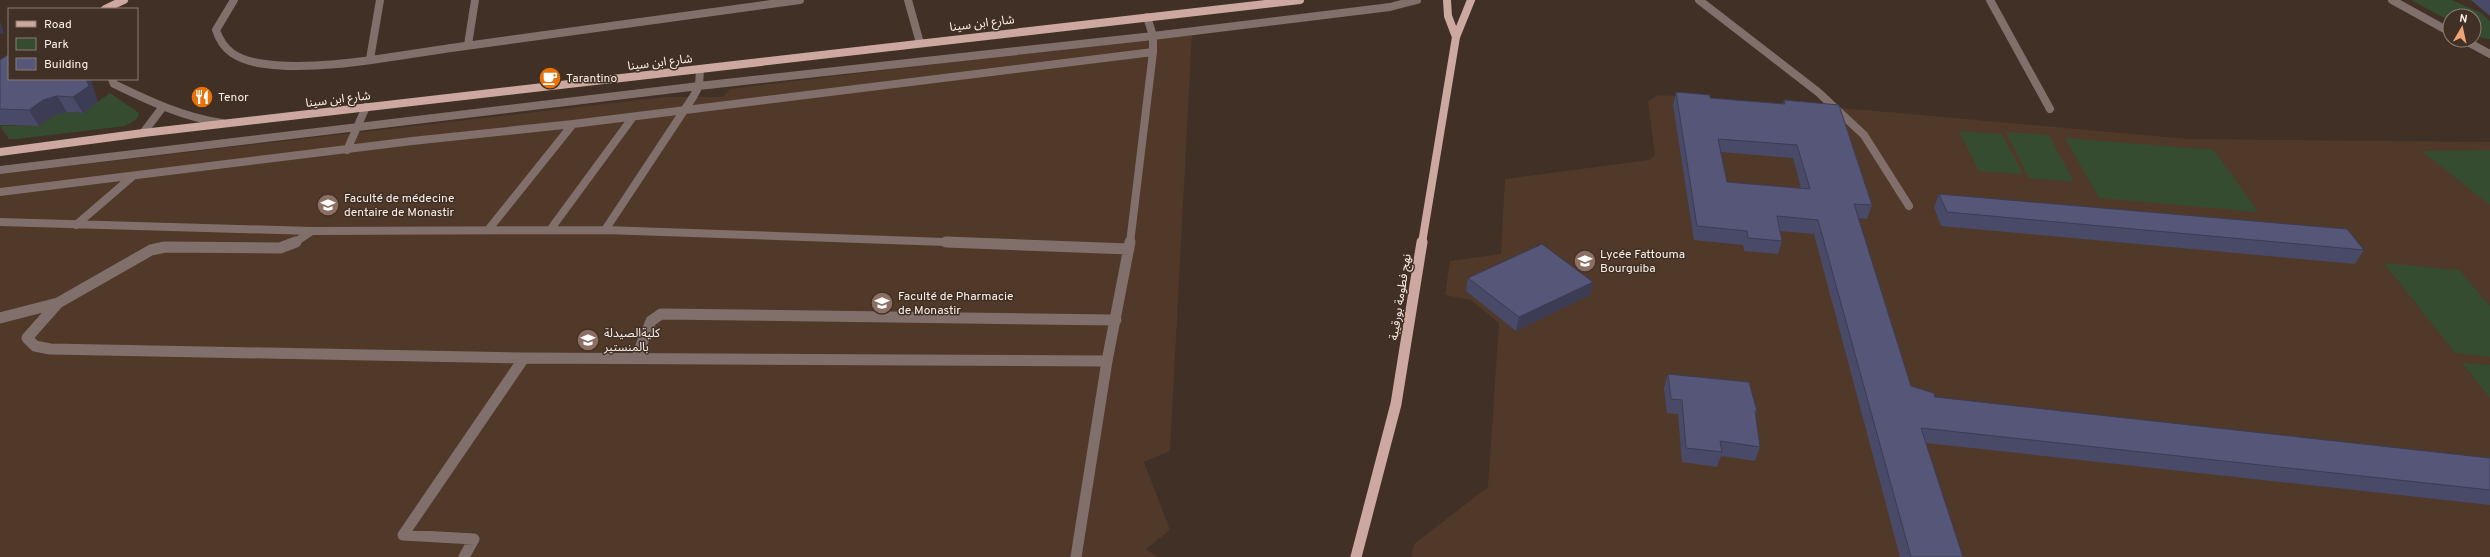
<svg xmlns="http://www.w3.org/2000/svg" width="2490" height="557" font-family="Overpass,'Noto Sans Arabic',sans-serif">
<rect width="100%" height="100%" fill="#413025"/>
<path fill="#503929" d="M1192,33L1170,451L1144,462L1170,530L1146,549L1157,557H0V174L665,97H723L730,89Z
M1659,95L1865,110L2188,139L2490,142V557H1411L1414,544L1488,487L1499,323L1471,300L1445,295L1450,261L1501,254L1505,179L1649,160L1655,156L1648,101Z"/>
<path fill="#354c31" d="M2411,0H2452L2481,13L2490,21V39L2482,38L2474,34V16H2450V21Z
M110,93L139,113L137,119L125,126L17,139H9L0,126H39L53,116L67,112L83,113Z
M1959,131L2002,134L2023,174L1979,171Z
M2006,132L2049,135L2074,182L2029,178Z
M2065,138L2214,150L2258,212L2099,198Z
M2490,150V205L2422,151Z
M2384,263L2459,270L2490,306V357L2455,353Z
M2462,363L2490,365V398Z"/>
<g fill="none" stroke-linecap="round" stroke-linejoin="round">
<path stroke="#816f6b" stroke-width="8" d="M234,0L216,30C223,51 237,59 258,63C315,73 393,56 451,48C568,32 684,16 800,0
M908,0L920,43
M1699,0L1818,92L1864,135L1909,206
M1990,0L2050,109
M2392,0L2450,32
M2464,40L2490,54
M468,45L475,0
M370,59L380,0
M112,79L114,84C149,101 183,117 222,123
M143,133L162,108
M347,150L366,107
M0,170L699,86L1153,36L1390,7L1417,0
M0,192L412,141L573,124
M0,222L312,231L605,230L973,243
M76,225L133,176
M488,230L573,124L1153,52
M550,230L633,117
M605,230L693,97L699,86L700,69
M294,243L312,231
M1130,243L1153,52V36L1147,17"/>
<path stroke="#816f6b" stroke-width="11" d="M296,242L280,248L165,247L151,250L58,303L27,338L35,346L50,349L524,358L1107,361
M946,242L1129,249
M0,318L58,303
M636,358L651,321L661,314L1116,320
M464,557L474,539L403,535L524,358
M1076,557L1107,361L1130,242"/>
<path stroke="#cda8a0" stroke-width="8" d="M1447,0L1448,16L1456,37
M105,9L124,0
M0,152L143,133L1300,0
M1422,243L1456,37L1471,0"/>
<path stroke="#cda8a0" stroke-width="11" d="M1356,557L1396,404L1422,242"/>
</g>
<path fill="#494a67" fill-rule="evenodd" d="M2471,0H2490V16Z
M0,60L98,102L83,113L67,112L53,116L39,126L0,125Z
M1676,92L1710,98L1783,104L1784,100L1872,205L1867,219L1858,218L1911,386L1935,397L2490,458V505L1926,443L1963,557H1900L1814,234L1780,231L1782,241L1778,254L1744,251L1743,245L1694,240L1673,105ZM1721,152L1793,158L1801,188L1727,182Z
M1939,194L2364,250L2355,264L1941,226L1934,207Z
M1468,278L1593,282L1590,295L1516,331L1466,291Z
M1668,374L1757,411L1756,416L1760,447L1755,461L1721,456L1717,467L1682,462L1678,414L1667,413L1664,388Z"/>
<path fill="#3c3c54" d="M0,21L4,33L0,34Z
M86,79H91L98,102L83,113L73,97Z
M57,96L67,112L53,116L39,126L29,110L43,100Z
M1593,282L1590,295L1516,331L1519,317Z"/>
<path fill="#555678" stroke="#3c3c54" fill-rule="evenodd" d="M9,54V79H86L89,86L73,97L57,96L43,100L29,110L0,109V60Z
M1676,92L1710,95V98L1785,104L1784,100L1839,105L1872,205L1854,204L1911,386L1934,393L1935,397L2490,458V490L1921,428L1963,557H1911L1818,220L1777,216L1782,241L1748,238L1747,231L1697,226ZM1718,139L1797,145L1810,189L1727,182Z
M1939,194L2347,229L2364,250L1947,212Z
M1542,244L1593,282L1519,317L1468,278Z
M1668,374L1749,382L1757,411H1755L1760,447L1720,441L1722,452L1686,448L1682,400L1671,399Z"/>
<defs>
<g id="cafe-disc" transform="scale(1.15)"><circle r="9.5" fill="#e8710a" stroke="#413025"/><path d="M-5.5-4.5H6V0H3Q3 3.5 0 3.5H-2.5Q-5.5 3.5-5.5 0ZM3-3.2v2h1.7v-2ZM-6 4.5H4V6H-6Z" fill="#fff"/></g>
<g id="restaurant-disc" transform="scale(1.15)"><circle r="9.5" fill="#e8710a" stroke="#413025"/><path d="M-5-6h1v4h1v-4h1v4h1v-4h1v5L-1.5 .5V6h-2V.5L-5-1ZM5-6V6H3V1.5H1.5Q1.5-4 5-6Z" fill="#fff"/></g>
<g id="university-disc" transform="scale(1.15)"><circle r="9.5" fill="#8d6e63" stroke="#413025"/><path d="M0-5L7-2L0 1L-7-2ZM-4 1L0 2.5L4 1V4Q0 6-4 4Z" fill="#fff"/></g>
<g id="school-disc" transform="scale(1.15)"><circle r="9.5" fill="#8d6e63" stroke="#413025"/><path d="M0-5L7-2L0 1L-7-2ZM-4 1L0 2.5L4 1V4Q0 6-4 4Z" fill="#fff"/></g>
</defs>
<g fill-rule="evenodd">
<use href="#cafe-disc" x="550" y="78"/>
<use href="#restaurant-disc" x="202" y="97"/>
<use href="#university-disc" x="328" y="205"/>
<use href="#school-disc" x="1585" y="261"/>
<use href="#university-disc" x="882" y="303"/>
<use href="#university-disc" x="588" y="340"/>
</g>
<g text-anchor="middle" stroke-width="3" stroke-linejoin="round" paint-order="stroke">
<g font-size="12" fill="#fcf0e9" stroke="#413025">
<text transform="translate(982 23) rotate(-7)" y="4">شارع ابن سينا</text>
<text transform="translate(660 62) rotate(-7)" y="4">شارع ابن سينا</text>
<text transform="translate(338 99) rotate(-7)" y="4">شارع ابن سينا</text>
<text transform="translate(1400 297) rotate(-81)" y="4">نهج فطومة بورقيبة</text>
</g>
<g font-size="12" fill="#fcf0e9" stroke="#413025" text-anchor="start">
<text x="566" y="82">Tarantino</text>
<text x="218" y="101">Tenor</text>
<text x="344" y="202">Faculté de médecine<tspan x="344" dy="14">dentaire de Monastir</tspan></text>
<text x="1600" y="258">Lycée Fattouma<tspan x="1600" dy="14">Bourguiba</tspan></text>
<text x="898" y="300">Faculté de Pharmacie<tspan x="898" dy="14">de Monastir</tspan></text>
<text x="604" y="337">كليةالصيدلة<tspan x="604" dy="14">بالمنستير</tspan></text>
</g>
</g>
<rect x="8" y="8" width="130" height="72" fill="#413025" stroke="#8c7d73"/>
<rect x="16" y="21" width="20" height="6" fill="#cda8a0" stroke="#8c7d73"/>
<text x="44" y="28" font-size="12" fill="#fcf0e9">Road</text>
<rect x="16" y="38" width="20" height="12" fill="#354c31" stroke="#8c7d73"/>
<text x="44" y="48" font-size="12" fill="#fcf0e9">Park</text>
<rect x="16" y="58" width="20" height="12" fill="#555678" stroke="#8c7d73"/>
<text x="44" y="68" font-size="12" fill="#fcf0e9">Building</text>
<g transform="translate(2462 28) rotate(9)"><circle r="19" fill="#413025" stroke="#8c7d73"/>
<path d="M0-3L7 15L0 10L-7 15Z" fill="#f0a279"/>
<text y="-6" font-size="11" font-weight="bold" text-anchor="middle" fill="#fcf0e9">N</text>
</g>
</svg>
